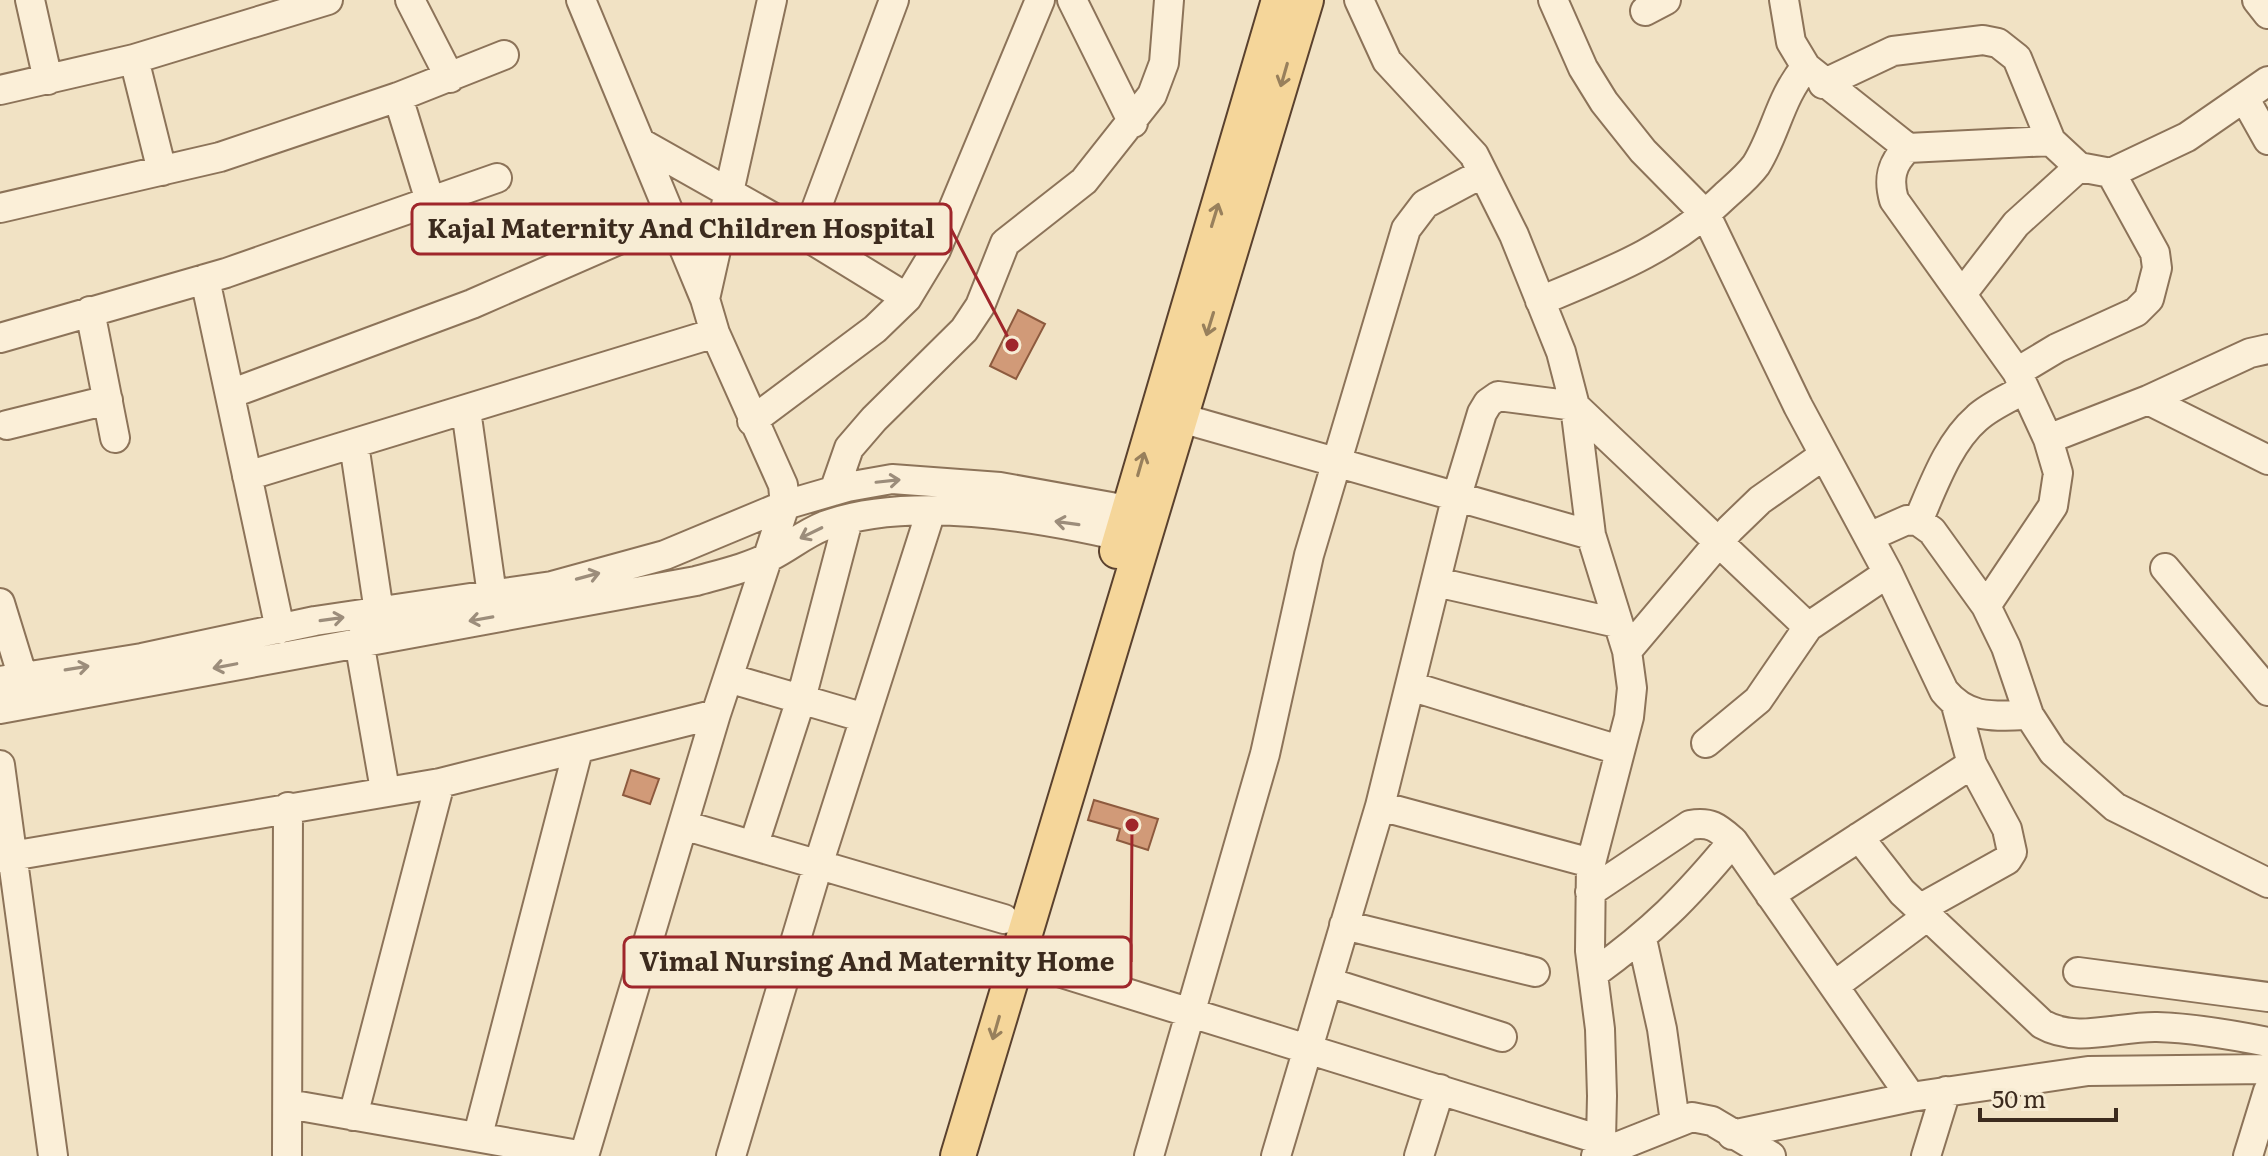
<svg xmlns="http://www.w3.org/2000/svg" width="2268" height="1156" font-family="Literata,serif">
<rect width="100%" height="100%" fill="#f1e2c4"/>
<path fill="#d19a78" stroke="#8d5a3e" stroke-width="2" d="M1018,310L1045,324L1016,379L990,366Z
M631,770L659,779L650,804L623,795Z
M1094,800L1158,819L1148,850L1117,840L1120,829L1088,820Z"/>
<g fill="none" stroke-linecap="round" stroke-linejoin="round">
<g stroke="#8c7359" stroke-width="32">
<path id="minor" d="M30,0L48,80
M410,0L450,78
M581,0L705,299L715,333L783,485L785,505L716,714L584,1156
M1072,0L1133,123
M1359,0L1387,61L1474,155L1514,235L1561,352L1575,406L1591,535L1627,651L1632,688L1629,717L1591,863L1590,951L1600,1029L1602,1096L1601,1140L1596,1156
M1553,0L1583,68L1604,102L1643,151L1706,215L1798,406L1888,573L1944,691C1968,720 1994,716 2029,715
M1784,0L1791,42L1806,67L1908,148L2051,141
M2257,0L2268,14
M1645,11L1666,0
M134,59L162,171
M1823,84L1893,51L1983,40L1998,43L2017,58L2051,141L2079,167L2111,173L2187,137L2268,81
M0,90L134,59L328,0
M398,97L430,201
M2245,99L2268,140
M641,143L806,236L907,298
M1908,148C1891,163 1888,179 1894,200L2017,372L2048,439L2058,473L2053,506L1986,606
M0,208L220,157L398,97L504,55
M806,236L894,0
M205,279L280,629
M1962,294L2016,224L2079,167
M705,299L772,0
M1540,301C1610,272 1671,249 1726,195C1736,186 1748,176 1756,165C1776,133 1780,97 1806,67
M90,311L115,438
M0,338L226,273L497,178
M2017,372L2057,348L2136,312L2149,299L2157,268L2155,253L2111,173
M230,394L472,304L671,217
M2148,400L2268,460
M466,410L492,595
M1181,418L1591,535
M752,421L875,329L907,298L936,250L1040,0
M7,425L108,400
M2048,439L2148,400L2250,353L2268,349
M354,444L379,612
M247,476L715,333
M834,491L849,448L874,419L964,330L980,306L1005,243L1084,181L1152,95L1164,63L1169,0
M1918,521C1933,487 1948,443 1977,418C1990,406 2009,398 2025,389
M1869,537L1907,520L1918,521L1932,531L1986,606L2006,647L2029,715L2053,752L2115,807L2268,883
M2165,568L2268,691
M1436,582L1617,623
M0,603L28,694
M359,641L385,790
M1627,651L1730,529L1760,500L1824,455
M728,678L865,718
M0,681L142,658L315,621L552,586L665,555L785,505L847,487L892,479L1000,487L1150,514
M1410,686L1619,750
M0,709L696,581C721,574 748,568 771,556C789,547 804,534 824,526C913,493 1052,519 1142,541
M1706,743L1758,700L1808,627L1888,573
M0,765L53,1156
M1380,806L1591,863
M683,825L1004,919
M1859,837L1902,892L2042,1024C2077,1044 2119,1026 2157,1027C2193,1028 2233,1035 2268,1042
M754,844L801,699L848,520
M0,858L440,783L716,714
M1590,892L1690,825C1711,821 1718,828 1733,841L1911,1097
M1770,895L1972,764
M1921,908L2007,860L2012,852L2007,829L1972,764L1956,705
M1344,925L1535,972
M1642,939L1662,1029L1675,1122
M994,952L1601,1140L1611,1152
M2078,972L2268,997
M1593,974C1653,931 1686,898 1733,841
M1328,982L1502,1037
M1834,986L1929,915
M288,1104L584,1156
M353,1116L440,783
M478,1135L578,750
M1732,1135L1911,1097L2088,1071L2268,1069
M1609,1150L1692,1117L1712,1121L1771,1156
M287,1156L288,807
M731,1156L819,862L931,511
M1149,1156L1265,754L1309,555L1406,229L1425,204L1483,173
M1276,1156L1380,806L1456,499L1482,413L1488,403L1498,396L1575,406L1808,627
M1419,1156L1440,1089
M1926,1156L1946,1091
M2248,1156L2268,1091"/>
</g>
<g stroke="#5a412e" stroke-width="38">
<path id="major" d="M1117,551L1279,0
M958,1156L1306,0"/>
</g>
<use href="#minor" stroke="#fbefd8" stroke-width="28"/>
<use href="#major" stroke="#f5d69a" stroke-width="34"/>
</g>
<defs><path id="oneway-shaft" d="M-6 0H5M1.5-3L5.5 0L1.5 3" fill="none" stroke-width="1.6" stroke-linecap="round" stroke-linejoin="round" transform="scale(2)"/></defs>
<g stroke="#98805c">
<use href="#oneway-shaft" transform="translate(1284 75) rotate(106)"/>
<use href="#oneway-shaft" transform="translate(1215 215) rotate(-73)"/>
<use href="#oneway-shaft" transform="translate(1210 324) rotate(107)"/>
<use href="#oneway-shaft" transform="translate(1141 464) rotate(-74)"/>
<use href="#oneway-shaft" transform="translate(996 1028) rotate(106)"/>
</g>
<g stroke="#9c8d7b">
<use href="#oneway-shaft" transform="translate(888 481) rotate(-6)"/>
<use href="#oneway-shaft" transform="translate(1067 523) rotate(-172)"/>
<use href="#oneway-shaft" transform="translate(811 533) rotate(154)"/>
<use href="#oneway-shaft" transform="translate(588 576) rotate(-15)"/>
<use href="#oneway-shaft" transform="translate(332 619) rotate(-8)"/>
<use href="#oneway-shaft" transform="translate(481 619) rotate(170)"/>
<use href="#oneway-shaft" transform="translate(225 666) rotate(169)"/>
<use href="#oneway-shaft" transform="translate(77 668) rotate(-9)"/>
</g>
<path fill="none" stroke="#9f262b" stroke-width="3" d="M1012 345L951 229M1132 825L1131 962"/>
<g fill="#9f262b" stroke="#f7ecd4" stroke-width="3">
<circle cx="1012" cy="345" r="8"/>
<circle cx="1132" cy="825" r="8"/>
</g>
<g fill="#f7ecd4" stroke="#9f262b" stroke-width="3">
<rect x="412" y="204" width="539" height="50" rx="8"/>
<rect x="624" y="937" width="507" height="50" rx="8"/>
</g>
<g font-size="26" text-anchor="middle" font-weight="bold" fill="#3c2b1e">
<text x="681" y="238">Kajal Maternity And Children Hospital</text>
<text x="877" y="971">Vimal Nursing And Maternity Home</text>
</g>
<path d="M1980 1108v12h136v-12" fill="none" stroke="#3c2b1e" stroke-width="4"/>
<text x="1992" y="1108" font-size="24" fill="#3c2b1e" stroke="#f7ecd4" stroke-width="6" paint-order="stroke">50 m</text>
</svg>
